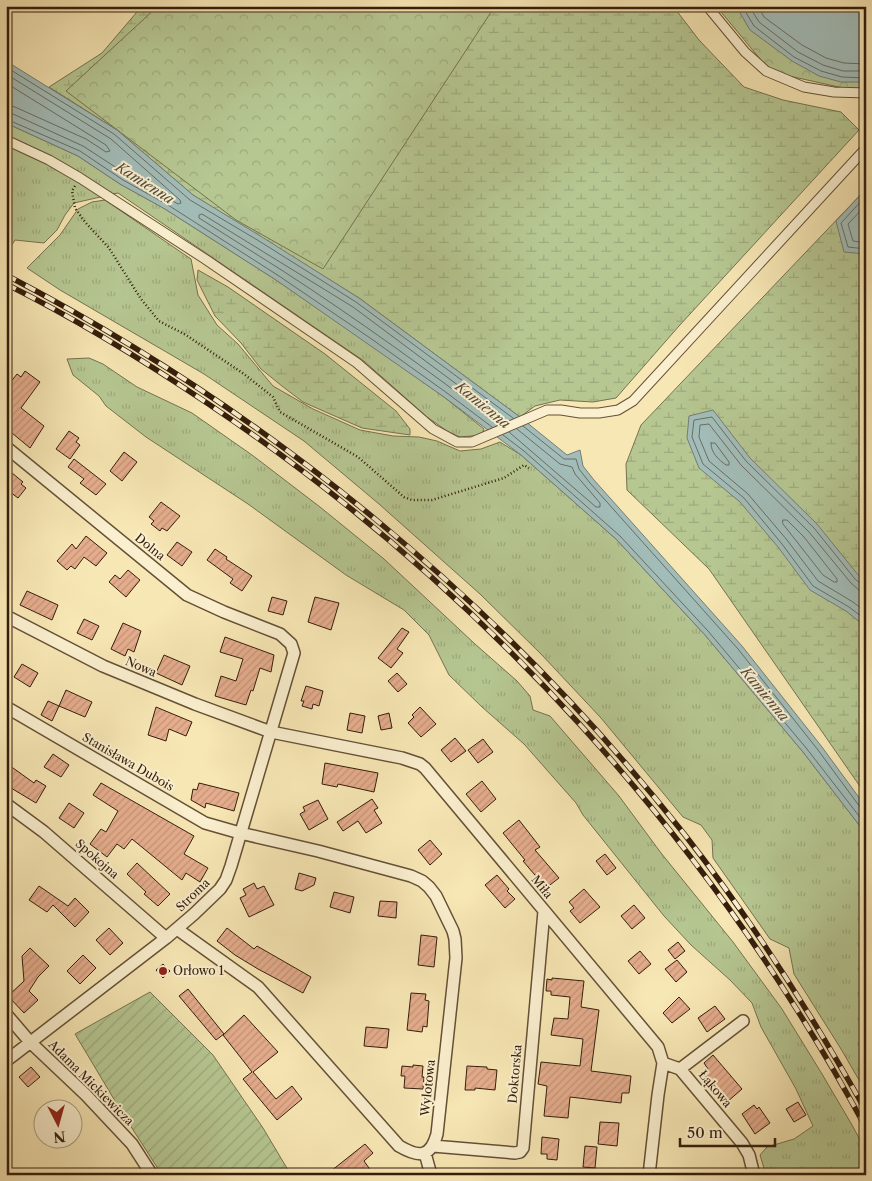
<svg xmlns="http://www.w3.org/2000/svg" width="872" height="1181" font-family="'Libre Caslon Text',serif">
<defs>
<pattern id="grass-tufts" width="24" height="20" patternUnits="userSpaceOnUse" patternTransform="scale(1.25)"><rect width="24" height="20" fill="#b6c792"/><path d="M3 7l-1-3M5 7V3M7 7l1-3M15 17l-1-3M17 17v-4M19 17l1-3" fill="none" stroke="#9daa7d"/></pattern>
<pattern id="wetland-marsh" width="20" height="14" patternUnits="userSpaceOnUse" patternTransform="scale(1.25)"><rect width="20" height="14" fill="#b6c792"/><path d="M1 5h8M5 5V1M11 12h8M15 12V8" fill="none" stroke="#9daa7d"/></pattern>
<pattern id="park-crowns" width="20" height="18" patternUnits="userSpaceOnUse" patternTransform="scale(1.25)"><rect width="20" height="18" fill="#b6c792"/><path d="M2 6a3 3 0 1 1 6 0M12 15a3 3 0 1 1 6 0" fill="none" stroke="#9daa7d"/></pattern>
<pattern id="garden-furrows" width="10" height="10" patternUnits="userSpaceOnUse" patternTransform="scale(1.25)"><rect width="10" height="10" fill="#b6c792"/><path d="M-1 1l2-2M0 10L10 0M9 11l2-2" fill="none" stroke="#9daa7d"/></pattern>
<pattern id="building-hatch" width="6" height="6" patternUnits="userSpaceOnUse" patternTransform="scale(1.25)"><rect width="6" height="6" fill="#e5ad8d"/><path d="M-1 1l2-2M0 6l6-6M5 7l2-2" fill="none" stroke="#c59478"/></pattern>
</defs>
<rect width="100%" height="100%" fill="#f7e7b4"/>
<filter id="stains"><feTurbulence type="fractalNoise" baseFrequency=".004" numOctaves="4"/><feColorMatrix values="0 0 0 0 .2 0 0 0 0 .09 0 0 0 0 .02 0 0 0 .5 -.17"/></filter>
<radialGradient id="worn" r=".72"><stop offset=".6" stop-color="#630" stop-opacity="0"/><stop offset="1" stop-color="#630" stop-opacity=".3"/></radialGradient>
<path fill="url(#grass-tufts)" stroke="#75724f" d="M6,123L78,156L120,184L165,209L276,280L370,344L444,397L484,429L483,435L460,437L447,431L427,417L364,361L118,193L74,203L65,215L57,230L44,243L15,240L6,254Z
M105,200L191,259L198,295L217,325L238,344L273,386L313,409L360,430L393,436L419,437L437,441L460,451L481,449L500,442L521,455L616,539L705,635L803,752L866,834V1092L841,1049L794,974L789,948L770,939L713,858L712,840L701,825L683,817L601,718L541,654L480,594L379,504L304,441L204,374L60,290L27,268L60,235L78,209L92,202Z
M89,358L103,364L137,387L192,413L252,455L320,507L384,559L475,644L517,681L530,696L533,710L550,716L619,796L661,853L733,942L782,1009L822,1074L852,1125L866,1151V1175H766L760,1155L767,1147L794,1139L813,1126L796,1089L761,1027L752,1003L730,980L691,945L664,916L583,815L576,803L524,744L482,707L449,675L429,635L404,610L346,575L248,504L146,437L106,406L99,396L73,375L67,359Z"/>
<path fill="url(#wetland-marsh)" stroke="#75724f" d="M142,6H673L699,40L744,87L783,100L841,112L859,130L679,326L616,398L593,402L560,400L535,406L520,417L359,298L193,195L117,130L49,87L102,53Z
M866,189V795L709,569L627,490L626,464L641,425Z
M198,270L228,287L325,354L396,411L410,429V435L362,428L303,402L282,386L261,369L241,343L215,316L197,280Z"/>
<path fill="url(#park-crowns)" stroke="#75724f" d="M158,6H495L323,269L236,220L66,91Z
M716,6H866V93L771,72Z"/>
<path fill="url(#garden-furrows)" stroke="#75724f" d="M150,992L213,1055L263,1128L291,1175H162L121,1111L75,1034Z"/>
<path fill="#a2bdb9" stroke="#767d74" d="M736,6H866V82H841L819,76L792,61L750,30Z
M6,61L117,130L193,195L262,237L359,298L520,417L567,455L580,450L583,466L594,480L742,646L822,747L866,807V834L803,752L705,635L616,539L521,455L444,397L276,280L165,209L120,184L78,156L6,123Z
M866,189V254L844,252L836,221Z
M713,410L750,458L817,524L859,576L866,581V627L846,611L810,590L778,547L740,502L699,468L687,438L689,416Z"/>
<g fill="none" stroke-linecap="round" stroke-linejoin="round">
<path stroke="#6b6d62" stroke-width="1" d="M742,6L754,26L794,57L821,71L842,77L866,78
M749,6L759,22L798,52L823,65L843,71H866
M758,6L764,17L802,45L826,58L844,63L866,64
M6,67L114,134L190,200L259,241L356,302L513,418
M6,74L111,139L180,200L181,203L178,204L126,174L83,146L13,114L6,113
M6,83L106,145L110,151L106,152L86,139L15,107L6,105
M6,119L80,151L123,180L168,205L279,276L373,340L447,393L492,427
M866,196L841,223L848,247L866,249
M866,205L848,224L853,241L866,243
M499,424C429,371 357,319 283,271C255,253 227,236 199,218V215L202,214L353,307L506,421
M523,426L564,459H576L579,469L590,483L738,649L818,750L860,807L866,809
M509,432L596,507H600V503L575,474L572,467L560,464L517,429
M503,435L524,451L620,536L708,631L807,749L866,825
M711,443H715L729,462V465H726C718,459 711,453 711,443Z
M783,520H787L804,537L837,579V582H834L823,575L783,524Z
M866,585L861,584L855,579L814,528L746,461L712,417L694,420L692,437L703,464L744,498L782,544L813,586L849,607L866,620
M866,591L859,590L851,583L809,532L741,465L709,424L700,425L699,437L709,461L748,494L787,540L818,581L853,602L866,612"/>
</g>
<path fill="url(#building-hatch)" stroke="#341d0c" d="M25,371L40,382L21,408L44,426L30,448L6,428V397L11,391L6,388L17,374L21,377Z
M69,431L79,438L76,442L80,445L70,459L56,449Z
M124,452L137,462L122,481L110,471Z
M74,459L106,484L96,495L80,483L84,479L68,467Z
M6,468L23,482L21,484L26,488L18,498L6,489Z
M161,502L180,516L167,531L162,528L160,531L151,524L154,521L149,517Z
M86,536L107,553L96,566L84,557L75,569L71,566L67,570L57,561L72,544L76,549Z
M177,542L192,552L182,566L167,555Z
M215,549L227,557L226,559L252,576L242,591L230,583L233,579L207,560Z
M128,570L140,580L126,597L109,582L115,575L120,579Z
M27,591L58,605L52,620L20,605Z
M272,597L287,601L283,615L268,611Z
M315,597L339,603L331,630L308,622Z
M84,619L99,626L92,640L77,633Z
M123,623L141,631L134,652L128,649L125,656L111,649Z
M402,628L409,632L397,649L403,653L391,668L378,658Z
M225,637L274,655L271,672L260,668L253,691L251,690L246,705L215,696L221,676L236,681L243,659L220,652Z
M164,655L190,666L182,685L156,673Z
M22,664L38,673L30,687L14,677Z
M397,673L407,684L398,692L388,681Z
M306,686L323,691L319,706L313,704L312,709L302,706L304,701H301Z
M66,690L92,702L85,717L59,706L52,721L41,715L48,701L59,706Z
M156,707L192,722L186,736L169,729L166,741L148,735Z
M420,707L436,724L421,737L408,723L414,717L412,715Z
M350,713L365,716L362,733L347,730Z
M389,713L392,728L381,730L378,716Z
M455,738L466,751L451,762L441,750Z
M483,739L493,752L478,763L468,750Z
M53,754L69,765L61,777L44,767Z
M6,763L34,783L36,780L46,786L36,803L6,785Z
M325,763L378,773L374,792L338,784L337,787L322,784Z
M482,781L496,799L481,812L466,794Z
M101,783L194,836L184,854L208,868L200,882L186,873L182,880L132,839L124,849L117,844L107,857L90,844L101,829L106,832L118,811L93,795Z
M199,783L239,793L234,811L206,803L205,808L191,800L193,789L197,790Z
M372,799L378,808L374,810L382,823L366,833L358,821L343,831L337,822Z
M318,800L328,819L309,830L300,814L305,811L303,807Z
M69,803L84,813L74,828L59,818Z
M519,820L540,847L535,850L559,878L546,888L523,861L525,860L503,833Z
M430,840L442,854L430,865L418,850Z
M605,854L616,868L607,875L596,861Z
M137,863L170,894L158,906L144,894L146,892L127,874Z
M299,873L316,878L314,885L302,891L295,889Z
M497,875L509,889L507,891L515,899L505,908L485,885Z
M254,883L257,889L264,886L274,905L249,917L240,898L246,895L243,889Z
M39,886L68,906L75,898L89,912L75,927L53,905L47,912L29,900Z
M584,889L600,907L580,923L570,911L574,908L569,902Z
M334,892L354,897L350,913L330,907Z
M380,901L397,902L396,918L378,916Z
M634,905L645,918L632,929L621,916Z
M109,928L123,943L110,955L96,940Z
M227,928L254,949L257,946L311,977L303,993L258,969L235,955L217,941Z
M421,935L437,937L434,967L418,965Z
M678,942L685,951L675,959L668,950Z
M30,948L49,966L38,977L29,991L38,1000L24,1013L8,996L24,981L22,956Z
M640,951L651,964L639,974L628,961Z
M83,955L96,968L80,984L67,971Z
M677,960L687,972L676,982L665,969Z
M163,964L170,971L163,978L156,970Z
M552,978L584,981L581,1007L599,1010L591,1071L631,1076L629,1093H622L621,1103L570,1097L568,1118L544,1116L547,1086L538,1084L541,1062L580,1066L583,1039L551,1035L554,1018L568,1019L570,997L551,995V991H546L547,979L552,980Z
M188,989L224,1034L216,1040L179,996Z
M411,993L426,994L425,1000L429,1001L427,1027L423,1026L422,1032L407,1030Z
M679,997L690,1009L672,1023L663,1013Z
M715,1006L725,1019L707,1032L698,1018Z
M244,1015L278,1052L253,1072L276,1099L292,1086L302,1099L277,1120L243,1079L252,1072L223,1035Z
M366,1027L389,1029L387,1048L364,1046Z
M713,1055L742,1089L727,1102L703,1073L708,1069L704,1063Z
M413,1065L423,1066L422,1077H424L423,1089L404,1088L405,1076H401L402,1066L413,1067Z
M467,1066L487,1067V1069L497,1070L495,1090L475,1088V1090H465Z
M31,1067L40,1077L28,1087L19,1077Z
M798,1102L806,1115L794,1122L786,1109Z
M754,1105L757,1109L759,1107L770,1123L755,1134L742,1114Z
M600,1122L619,1123L617,1146L598,1144Z
M542,1137L559,1139L557,1160L547,1159V1154H541Z
M365,1144L373,1153L364,1161L374,1175H326Z
M585,1146L597,1147L595,1168L583,1167Z"/>
<g fill="none" stroke-linecap="round" stroke-linejoin="round">
<g stroke="#655036" stroke-width="11">
<path id="pedestrian" d="M707,6L745,52L766,71L804,87L834,92L866,93
M6,140L49,160L80,178L205,259L357,363L433,429L457,442H472L547,410H561L580,413H599L618,410L633,401L866,148"/>
</g>
<g stroke="#655036" stroke-width="14">
<path id="minor" d="M6,447L187,595L224,612L280,634L291,644L294,653L231,866L226,880L220,889L194,914L166,938L6,1061
M6,616L103,666L195,704L271,732L402,758L420,764L425,768L658,1047L663,1063L658,1095L649,1175
M6,707L205,823L240,833L318,851L411,876L422,881L429,887L436,896L453,931L455,939L456,958L437,1134C430,1159 418,1157 399,1146L258,987L177,929
M6,804L44,832L166,938
M6,1014L30,1042L86,1095L132,1144L152,1175
M663,1063L680,1069L742,1143L749,1155L754,1175
M680,1069L743,1021
M433,1146L515,1153L520,1152L523,1148L544,911
M425,1153L431,1175"/>
</g>
<path stroke="#341d0c" stroke-width="2.5" stroke-dasharray="1 2.5" stroke-linecap="butt" d="M75,186L72,191L75,208L85,222L109,248L141,299L159,321L186,335L244,374L273,397L280,412L358,457L404,497L412,500H432L504,478L524,465L529,468"/>
<use href="#pedestrian" stroke="#faefce" stroke-width="9"/>
<use href="#minor" stroke="#faefce" stroke-width="11"/>
<g stroke="#341d0c" stroke-width="5.5">
<path id="rail" d="M6,275C269,412 501,602 685,835C753,922 812,1015 866,1111
M6,284C76,319 143,360 207,403C482,587 709,837 866,1128"/>
</g>
<use href="#rail" stroke="#faefce" stroke-width="4" stroke-dasharray="11" stroke-linecap="butt"/>
</g>
<circle fill="#8f2418" stroke="#faefce" stroke-width="2" cx="163" cy="971" r="5"/>
<g text-anchor="middle" stroke-width="4" stroke-linejoin="round" paint-order="stroke">
<g font-size="12" fill="#341d0c" stroke="#faefce">
<text transform="translate(150 547) rotate(39)" y="4">Dolna</text>
<text transform="translate(141 667) rotate(23)" y="4">Nowa</text>
<text transform="translate(128 762) rotate(30)" y="4">Stanisława Dubois</text>
<text transform="translate(97 859) rotate(41)" y="4">Spokojna</text>
<text transform="translate(542 887) rotate(51)" y="4">Miła</text>
<text transform="translate(193 895) rotate(-44)" y="4">Stroma</text>
<text transform="translate(515 1074) rotate(-85)" y="4">Doktorska</text>
<text transform="translate(91 1083) rotate(45)" y="4">Adama Mickiewicza</text>
<text transform="translate(428 1088) rotate(-84)" y="4">Wylotowa</text>
<text transform="translate(715 1089) rotate(50)" y="4">Łąkowa</text>
</g>
<g font-size="12" fill="#341d0c" stroke="#faefce" text-anchor="start">
<text x="173" y="975">Orłowo 1</text>
</g>
<g font-size="14" font-style="italic" fill="#554d40" stroke="#faefce">
<text transform="translate(145 183) rotate(32)" y="5">Kamienna</text>
<text transform="translate(483 405) rotate(39)" y="5">Kamienna</text>
<text transform="translate(765 694) rotate(50)" y="5">Kamienna</text>
</g>
</g>
<rect width="872" height="1181" fill="none" stroke="#f7e7b4" stroke-width="25"/>
<rect x="8" y="8" width="857" height="1166" fill="none" stroke="#341d0c" stroke-width="2.5"/>
<rect x="12" y="12" width="847" height="1156" fill="none" stroke="#341d0c"/>
<g transform="translate(58 1124) rotate(174)"><circle r="24" fill="#faefce" stroke="#ab9b80"/>
<path d="M0-4L9 19L0 12L-9 19Z" fill="#8f2418"/>
<text y="-8" font-size="14" font-weight="bold" text-anchor="middle" fill="#341d0c">N</text>
</g>
<path d="M680 1138v8h95v-8" fill="none" stroke="#341d0c" stroke-width="2.5"/>
<text x="687" y="1138" font-size="15" fill="#341d0c" stroke="#faefce" stroke-width="4" paint-order="stroke">50 m</text>
<rect width="100%" height="100%" filter="url(#stains)"/>
<rect width="100%" height="100%" fill="url(#worn)"/>
</svg>
